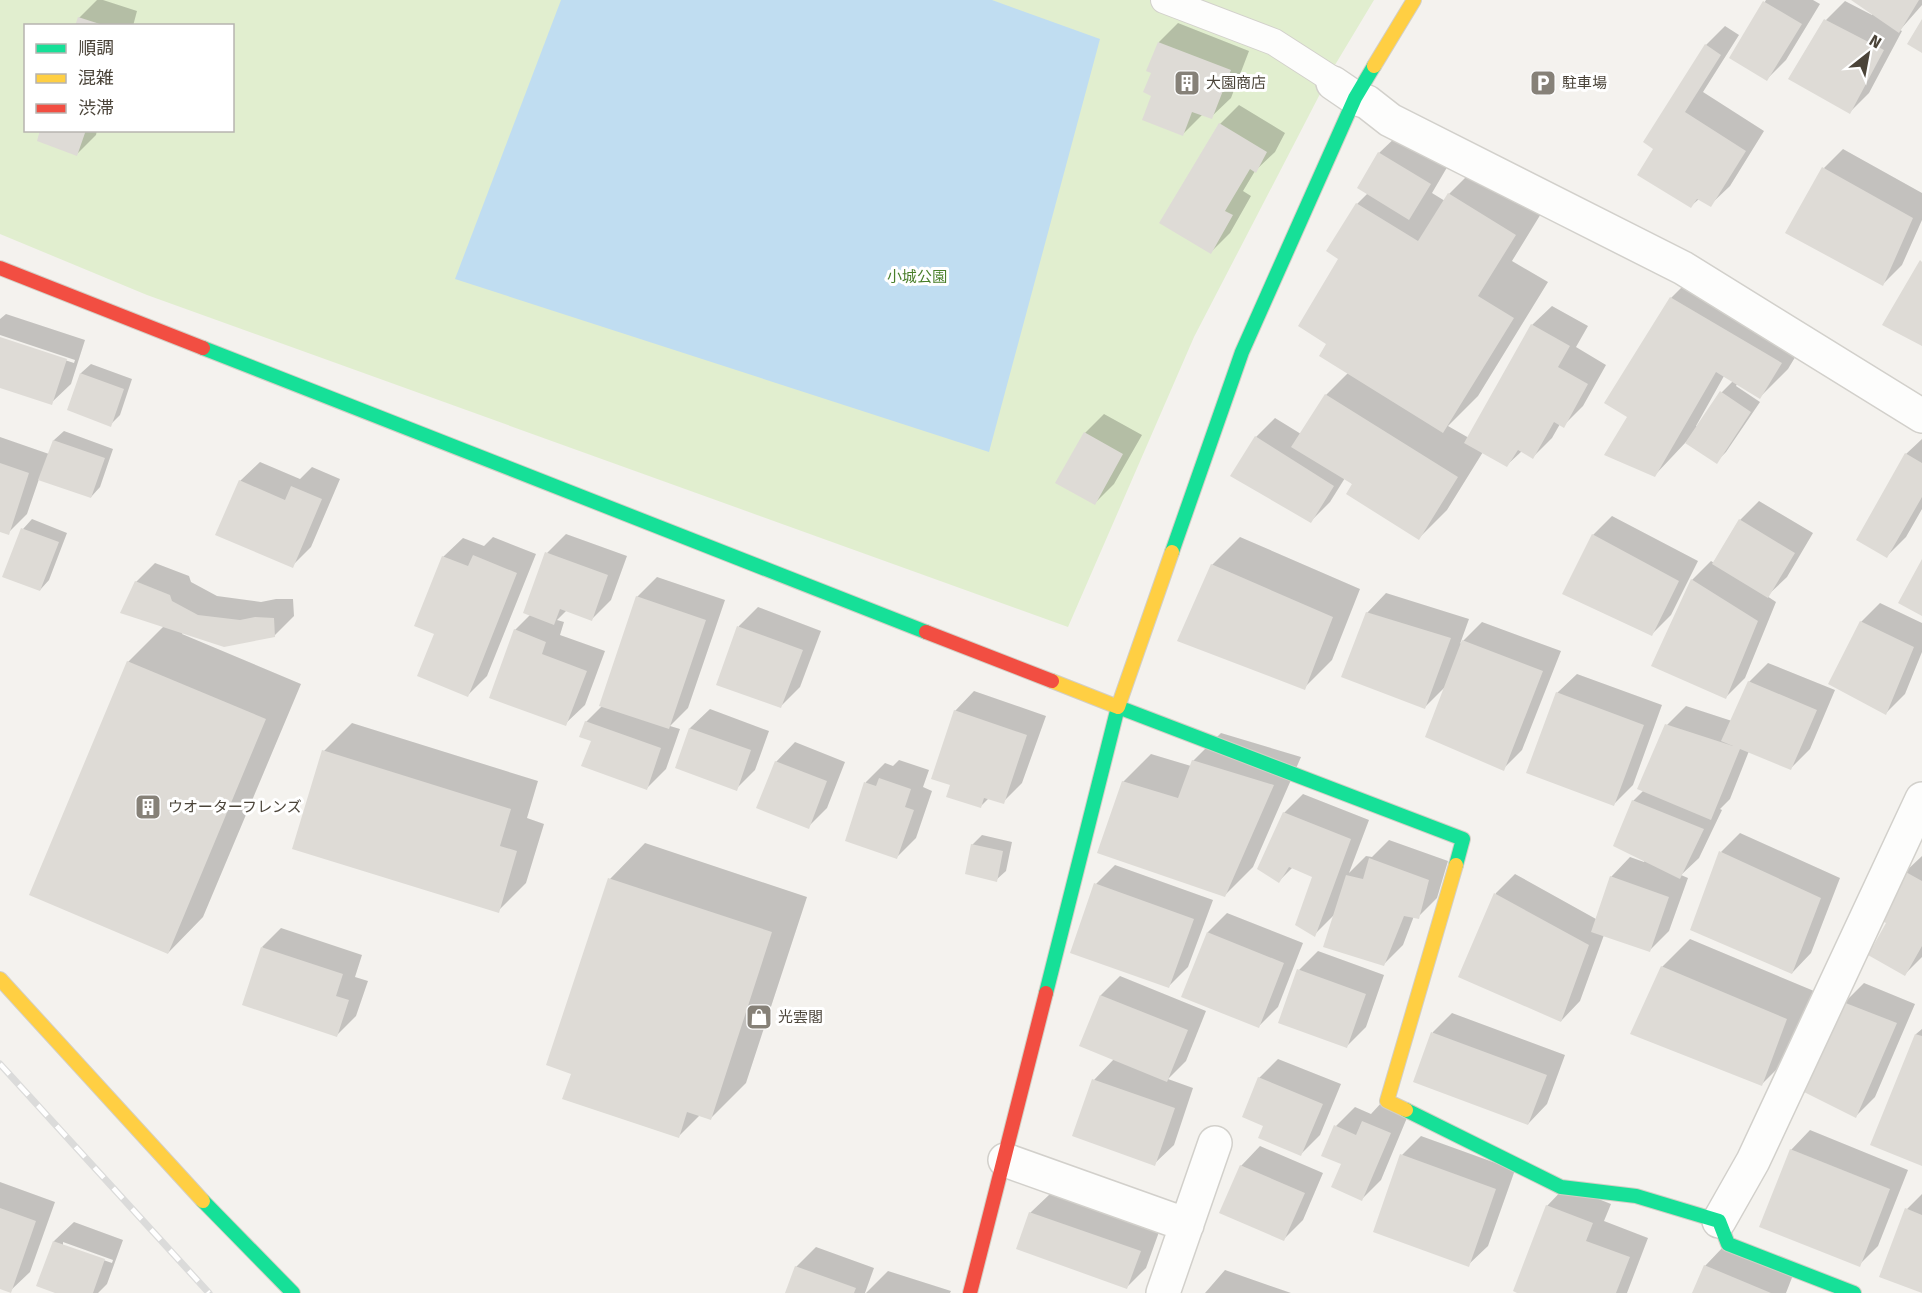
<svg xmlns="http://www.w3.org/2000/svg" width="1922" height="1293" font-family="'Fira Sans','Noto Sans JP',sans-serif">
<rect width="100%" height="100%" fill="#f4f2ee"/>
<path fill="#e1eecf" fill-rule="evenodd" d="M0,0H1374L1335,65L1194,337L1068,627L147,295L0,234ZM26,26H232V130H26Z"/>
<path fill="#c0ddf1" d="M561,0H992L1100,39L989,452L455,279Z"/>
<path fill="#0003" fill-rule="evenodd" d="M97,0H103L137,11L133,26H77L79,18Z
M1766,0H1813L1820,4L1786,60L1767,79L1731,57Z
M1854,0H1922V5L1900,30L1902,31L1869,93L1850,112L1826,20L1845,1L1872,15L1873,13Z
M1178,23L1249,51L1231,98L1211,117L1203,114L1183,134L1153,95V72L1159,42Z
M1725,26L1739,35L1703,92L1764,131L1730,186L1710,205L1699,199L1691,206L1655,148L1706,45Z
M1239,105L1285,133L1275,152L1255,171L1243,191L1251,196L1230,233L1211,252L1220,124Z
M42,130H97L96,135L77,154Z
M1399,134L1449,164L1432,193L1445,201L1449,194L1484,159L1550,199L1512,261L1548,282L1478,396L1448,426L1469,438L1532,325L1552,306L1588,326L1576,347L1606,365L1583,406L1563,426L1560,424L1552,438L1533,457L1522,451L1507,465L1483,452L1447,510L1419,538L1345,478L1330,502L1311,521L1256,437L1275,418L1301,434L1326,395L1348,373L1328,343L1340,259L1357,204L1368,193L1379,153Z
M1843,149L1922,193V220L1902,265L1883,284L1824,168Z
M1699,270L1809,334L1788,369L1760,397L1737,384L1736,386L1760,402L1726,452L1716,462L1686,442L1655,475L1629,416L1671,298ZM1724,376L1733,381L1722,392L1698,427L1696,426Z
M6,314L85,340L71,384L51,403L0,386V339L74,363L75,360L0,335V319Z
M91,364L132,379L120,415L110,425L68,409L81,373Z
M1104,414L1142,435L1114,484L1095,503L1085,433Z
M64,431L113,449L100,487L91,497L39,479L27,514L8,533L0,530V437L49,454L54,440Z
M1922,439V509L1906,537L1887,556L1906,454Z
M260,462L300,479L312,467L340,479L311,547L292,566L240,481Z
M1759,501L1813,533L1787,577L1767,596L1776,602L1745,678L1726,697L1692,580L1711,561L1714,563L1740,520Z
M1612,516L1698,561L1671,615L1652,634L1593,535Z
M32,519L67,533L49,580L40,590L23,529Z
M566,534L627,556L611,600L592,619L567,610L557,620L564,622L560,635L605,651L585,705L565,724L515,630L531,614L547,553Z
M493,537L536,554L487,676L468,695L436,633L443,557L463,538L484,546Z
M1240,537L1360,589L1332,660L1304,688L1212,565Z
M155,563L189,576L191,582L217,596L261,602L276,599H293L294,616L274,636L183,632L182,634L301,684L203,917L168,953L128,662L164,626L136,582Z
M657,577L725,600L688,708L670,726L680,729L666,769L647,788L592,740L586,722L603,705L637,597Z
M1386,593L1469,619L1460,644L1482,622L1561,651L1522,750L1503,769L1446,686L1425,707L1367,613Z
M1880,603L1922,623V652L1905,694L1886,713L1861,622Z
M758,607L821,631L800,687L780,707L718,684L739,626Z
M1768,663L1835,690L1810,749L1791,768L1749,751L1730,799L1720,809L1722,810L1699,858L1681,875L1688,878L1669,931L1650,950L1604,935L1580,1001L1561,1021L1460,976L1496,893L1515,874L1596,919L1611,877L1630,857L1644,862L1645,860L1633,801L1644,790L1667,725L1686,706L1732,721L1749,682Z
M1577,674L1662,705L1633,785L1614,804L1557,693Z
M974,691L1046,716L1022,783L1003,802L989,798L981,806L952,784L955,711Z
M710,709L769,731L755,770L736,789L677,768L690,728Z
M352,723L538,781L527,818L544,824L526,883L498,911L324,751Z
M1221,733L1301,757L1253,867L1225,895L1123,782L1151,754L1191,766L1193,761Z
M795,742L845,762L827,808L808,827L776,762Z
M899,760L929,770L923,787L932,791L916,838L897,857L847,840L866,782L885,763L893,766Z
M1303,794L1369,820L1349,873L1366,856L1372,857L1389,840L1448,861L1437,898L1418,917L1414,916L1403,945L1384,964L1335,914L1314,935V876L1293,867L1279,881L1284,813Z
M1740,833L1840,878L1811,953L1792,973L1721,852Z
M982,835L1012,842L1006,871L996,880L972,845Z
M645,843L807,897L746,1083L711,1118L700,1115L679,1136L573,1073L610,879Z
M1922,856V957L1905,974L1888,923L1905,872Z
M1115,865L1213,900L1188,967L1168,987L1096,884Z
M1227,913L1303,943L1278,1007L1259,1026L1183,996L1208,932Z
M281,928L362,955L355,977L368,981L356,1016L337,1035L262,947Z
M1690,939L1814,991L1789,1057L1761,1085L1662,967Z
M1318,951L1384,975L1366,1027L1347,1046L1299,970Z
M1120,976L1206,1011L1186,1061L1168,1079L1193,1088L1174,1145L1154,1164L1094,1080L1114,1059L1081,1046L1101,995Z
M1864,983L1915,1004L1875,1097L1856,1116L1845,1002Z
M1452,1013L1565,1055L1547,1104L1528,1124L1415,1081L1433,1032Z
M1922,1029V1165L1916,1034Z
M1278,1059L1341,1084L1320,1135L1301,1154L1265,1126L1259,1078Z
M1382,1102L1409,1113L1381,1180L1362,1199L1343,1163L1336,1126L1355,1107L1371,1114Z
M1810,1130L1908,1170L1878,1246L1859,1265L1791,1150Z
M1421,1136L1515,1170L1488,1246L1468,1265L1402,1155Z
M1260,1146L1323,1173L1303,1220L1284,1239L1241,1166Z
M0,1182L55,1202L30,1272L10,1291L0,1288Z
M1566,1186L1611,1204L1604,1221L1648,1238L1627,1293H1522L1547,1206Z
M1050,1194L1159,1232L1146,1268L1127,1287L1030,1213Z
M1922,1194V1292L1907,1209Z
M74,1222L123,1240L107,1284L98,1293H59L38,1286L54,1241ZM63,1242L113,1260L112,1263L63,1246Z
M1724,1246L1793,1275L1786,1293H1694L1705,1266Z
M816,1247L874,1268L865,1293H787L796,1267Z
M1225,1270L1291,1293H1205Z
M888,1271L951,1291L950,1293H866Z"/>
<path fill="#dedbd6" d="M1851,0H1919L1899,33Z
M1763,1L1802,24L1767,81L1729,58Z
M78,17L103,25V26H75Z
M1824,19L1884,50L1850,114L1788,79Z
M1922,19V53L1907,44Z
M1158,42L1231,70L1212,119L1192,112L1183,136L1142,120L1151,96L1143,92L1151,73L1146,71Z
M1705,44L1721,55L1685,112L1746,151L1711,207L1697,199L1691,208L1637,175L1653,149L1643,142Z
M1219,123L1267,152L1256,173L1250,169L1225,211L1233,215L1211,254L1159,223Z
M40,130H86L77,156L37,141Z
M1378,152L1431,184L1409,220L1357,188Z
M1822,167L1913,218L1883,286L1785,233Z
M1448,193L1516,235L1478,296L1514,318L1443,433L1319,356L1326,344L1298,326L1338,259L1326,251L1356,203L1418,241Z
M1920,260L1922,262V346L1882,325Z
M1670,297L1782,363L1760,399L1716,372L1655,477L1604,455L1627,417L1604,403Z
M1531,324L1570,346L1558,367L1588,384L1564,428L1554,422L1533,459L1518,450L1507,467L1464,443Z
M0,337L67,359L52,405L0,388Z
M80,373L124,389L111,427L67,410Z
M1720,391L1751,412L1717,464L1685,443Z
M1325,394L1458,477L1419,540L1346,494L1352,484L1291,447Z
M1084,432L1123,454L1095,505L1055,483Z
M1255,436L1334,486L1311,523L1230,476Z
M53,440L105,458L91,498L38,480Z
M1905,453L1922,463V497L1887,558L1856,540Z
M0,463L29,473L9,535L0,532Z
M239,480L285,500L291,486L322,499L293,568L215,535Z
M1739,519L1795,553L1768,598L1712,564Z
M21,528L59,542L40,591L2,577Z
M1592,534L1679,581L1652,636L1562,594Z
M545,552L608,575L592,621L560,609L554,625L523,613Z
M473,555L517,573L468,697L417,676L434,634L414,626L442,556L468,566Z
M1922,559V616L1898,603Z
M1211,564L1333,617L1305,690L1177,641Z
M1691,579L1758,621L1726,699L1651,666Z
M135,581L170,595L172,601L198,615L240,620L255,617L274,618L275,637L224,647L120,613Z
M636,596L706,620L669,729L599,706Z
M1366,612L1451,638L1425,709L1341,677Z
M1860,621L1914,647L1886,715L1828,684Z
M737,626L803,650L781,708L716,685Z
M514,629L546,642L542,654L587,671L566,726L489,698Z
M1462,640L1543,671L1504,771L1425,737Z
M127,661L266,719L168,954L29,895Z
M1748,681L1817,710L1791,770L1740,749L1711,820L1637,789L1665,724L1733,746L1721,741Z
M1556,692L1644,725L1614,806L1526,773Z
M954,710L1027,735L1004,804L984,798L981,808L946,797L950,785L931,779Z
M585,721L661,748L647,790L581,766L591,741L579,737Z
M689,728L751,750L737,791L675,768Z
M322,750L511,809L500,846L517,851L499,913L292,849Z
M1192,760L1274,785L1225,897L1097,853L1122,781L1178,798Z
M775,761L827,781L809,829L756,808Z
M879,778L911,789L905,807L914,810L897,859L845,841L864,782L876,786Z
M1632,800L1704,829L1680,879L1613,846Z
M1283,812L1351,839L1315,937L1295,925L1312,877L1289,867L1279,883L1257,869Z
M971,844L1003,851L997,882L965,874Z
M1719,851L1821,898L1792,974L1690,930Z
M1369,858L1429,880L1419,919L1404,916L1384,966L1323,947L1346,875L1363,879Z
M1904,871L1922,881V946L1905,976L1868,955L1886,923L1878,919Z
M1610,876L1669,897L1650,952L1591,932Z
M608,878L772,932L711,1120L687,1112L679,1138L562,1099L571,1074L546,1065Z
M1094,883L1194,919L1169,988L1070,953Z
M1494,893L1589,945L1561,1022L1458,977Z
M1207,932L1284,963L1259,1028L1181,997Z
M261,947L343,974L336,996L349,1000L337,1037L242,1005Z
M1661,966L1787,1019L1762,1086L1630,1034Z
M1297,969L1366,994L1347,1048L1278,1023Z
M1100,995L1188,1030L1167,1082L1079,1046Z
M1843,1002L1897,1023L1856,1118L1802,1091Z
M1431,1032L1547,1075L1528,1125L1413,1082Z
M1915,1034L1922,1036V1166L1870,1145Z
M1258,1077L1323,1104L1301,1156L1258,1138L1263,1126L1242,1117Z
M1092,1079L1175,1108L1155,1166L1072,1136Z
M1362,1121L1391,1133L1362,1201L1331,1187L1341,1164L1321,1156L1334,1125L1356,1135Z
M1790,1149L1890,1189L1860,1267L1759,1227Z
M1400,1154L1496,1189L1469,1267L1373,1232Z
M1240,1165L1305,1193L1284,1241L1219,1213Z
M1546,1205L1593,1223L1586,1241L1630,1257L1616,1293H1517L1513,1291Z
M0,1208L36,1221L11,1293L0,1289Z
M1905,1208L1922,1215V1293L1879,1277Z
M1029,1212L1141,1251L1127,1289L1016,1249Z
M53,1241L105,1259L93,1293H55L36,1286Z
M1704,1265L1771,1293H1692Z
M795,1266L856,1288L854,1293H785Z"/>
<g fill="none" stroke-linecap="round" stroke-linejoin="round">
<g stroke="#d2d0cb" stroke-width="28">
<path id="lane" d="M1164,0L1274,42L1330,78L1333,83"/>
</g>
<g stroke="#d2d0cb" stroke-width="36">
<path id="street" d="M1333,83L1355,98L1367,102L1390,120L1683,268L1922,416
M1005,1160L1187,1225
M1719,1221L1753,1161L1922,799
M1163,1293L1215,1143"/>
</g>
<g stroke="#d3cfc5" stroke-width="16">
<path id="fast" d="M203,348L926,632
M1172,552L1242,352L1355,98L1374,66
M1046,993L1118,707L1463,839L1456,865
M1406,1110L1561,1187L1636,1196L1719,1221L1728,1244L1854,1293
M203,1201L293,1293"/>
</g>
<g stroke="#d3cfc5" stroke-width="16">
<path id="slow" d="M1374,66L1414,0
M1052,681L1118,707L1172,552
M0,979L203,1201
M1406,1110L1387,1101L1456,865"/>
</g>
<g stroke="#d3cfc5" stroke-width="16">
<path id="jam" d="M0,268L203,348
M926,632L1052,681
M970,1293L1046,993"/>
</g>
<use href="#lane" stroke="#fdfdfc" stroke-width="26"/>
<use href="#street" stroke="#fdfdfc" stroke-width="33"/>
<use href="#fast" stroke="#16e098" stroke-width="14"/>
<use href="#slow" stroke="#ffcf43" stroke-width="14"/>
<use href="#jam" stroke="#f24e42" stroke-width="14"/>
<g stroke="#dbdbda" stroke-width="7">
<path id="rail" d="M0,1064L209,1293"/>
</g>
<use href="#rail" stroke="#fff" stroke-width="4.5" stroke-dasharray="14" stroke-linecap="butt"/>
</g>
<defs>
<g id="building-square" transform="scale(1.35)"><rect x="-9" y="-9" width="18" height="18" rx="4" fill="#868178" stroke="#fff"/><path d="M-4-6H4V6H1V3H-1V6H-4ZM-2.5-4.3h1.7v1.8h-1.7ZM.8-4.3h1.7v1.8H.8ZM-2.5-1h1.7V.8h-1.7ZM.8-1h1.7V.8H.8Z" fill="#fff"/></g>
<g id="parking-square" transform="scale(1.35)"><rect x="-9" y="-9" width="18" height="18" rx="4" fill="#868178" stroke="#fff"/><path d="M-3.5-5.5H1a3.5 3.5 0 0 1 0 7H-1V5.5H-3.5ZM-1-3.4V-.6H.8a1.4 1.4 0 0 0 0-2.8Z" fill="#fff"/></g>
<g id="shop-square" transform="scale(1.35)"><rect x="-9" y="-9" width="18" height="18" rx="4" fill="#868178" stroke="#fff"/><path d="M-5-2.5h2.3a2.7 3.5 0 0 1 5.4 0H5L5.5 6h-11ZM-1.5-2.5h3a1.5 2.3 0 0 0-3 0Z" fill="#fff"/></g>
</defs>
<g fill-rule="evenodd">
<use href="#building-square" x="1187" y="83"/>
<use href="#parking-square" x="1543" y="83"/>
<use href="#building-square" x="148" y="807"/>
<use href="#shop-square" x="759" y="1017"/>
</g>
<g text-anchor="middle" stroke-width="6" stroke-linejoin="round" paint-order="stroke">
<g font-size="15" fill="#4b4439" stroke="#fff" text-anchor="start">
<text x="1206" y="88">大園商店</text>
<text x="1562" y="88">駐車場</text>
<text x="168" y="812">ウオーターフレンズ</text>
<text x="778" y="1022">光雲閣</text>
</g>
<g font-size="15" fill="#4a7f2a" stroke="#fff">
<text x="917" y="282">小城公園</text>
</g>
</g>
<rect x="24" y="24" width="210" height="108" fill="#ffffff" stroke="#b7b4b0" stroke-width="1.5"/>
<rect x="36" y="44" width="30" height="9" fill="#16e098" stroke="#b7b4b0" stroke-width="1.5"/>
<text x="78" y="54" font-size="18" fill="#4b4439">順調</text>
<rect x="36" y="74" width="30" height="9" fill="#ffcf43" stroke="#b7b4b0" stroke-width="1.5"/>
<text x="78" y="84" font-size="18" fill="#4b4439">混雑</text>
<rect x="36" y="104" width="30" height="9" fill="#f24e42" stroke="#b7b4b0" stroke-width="1.5"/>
<text x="78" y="114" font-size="18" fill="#4b4439">渋滞</text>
<g transform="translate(1868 54) rotate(31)" stroke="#ffffff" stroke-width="4.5" paint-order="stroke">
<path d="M0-4.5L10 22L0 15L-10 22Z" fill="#4b4439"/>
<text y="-9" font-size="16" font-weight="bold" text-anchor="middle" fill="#4b4439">N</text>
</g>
</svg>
